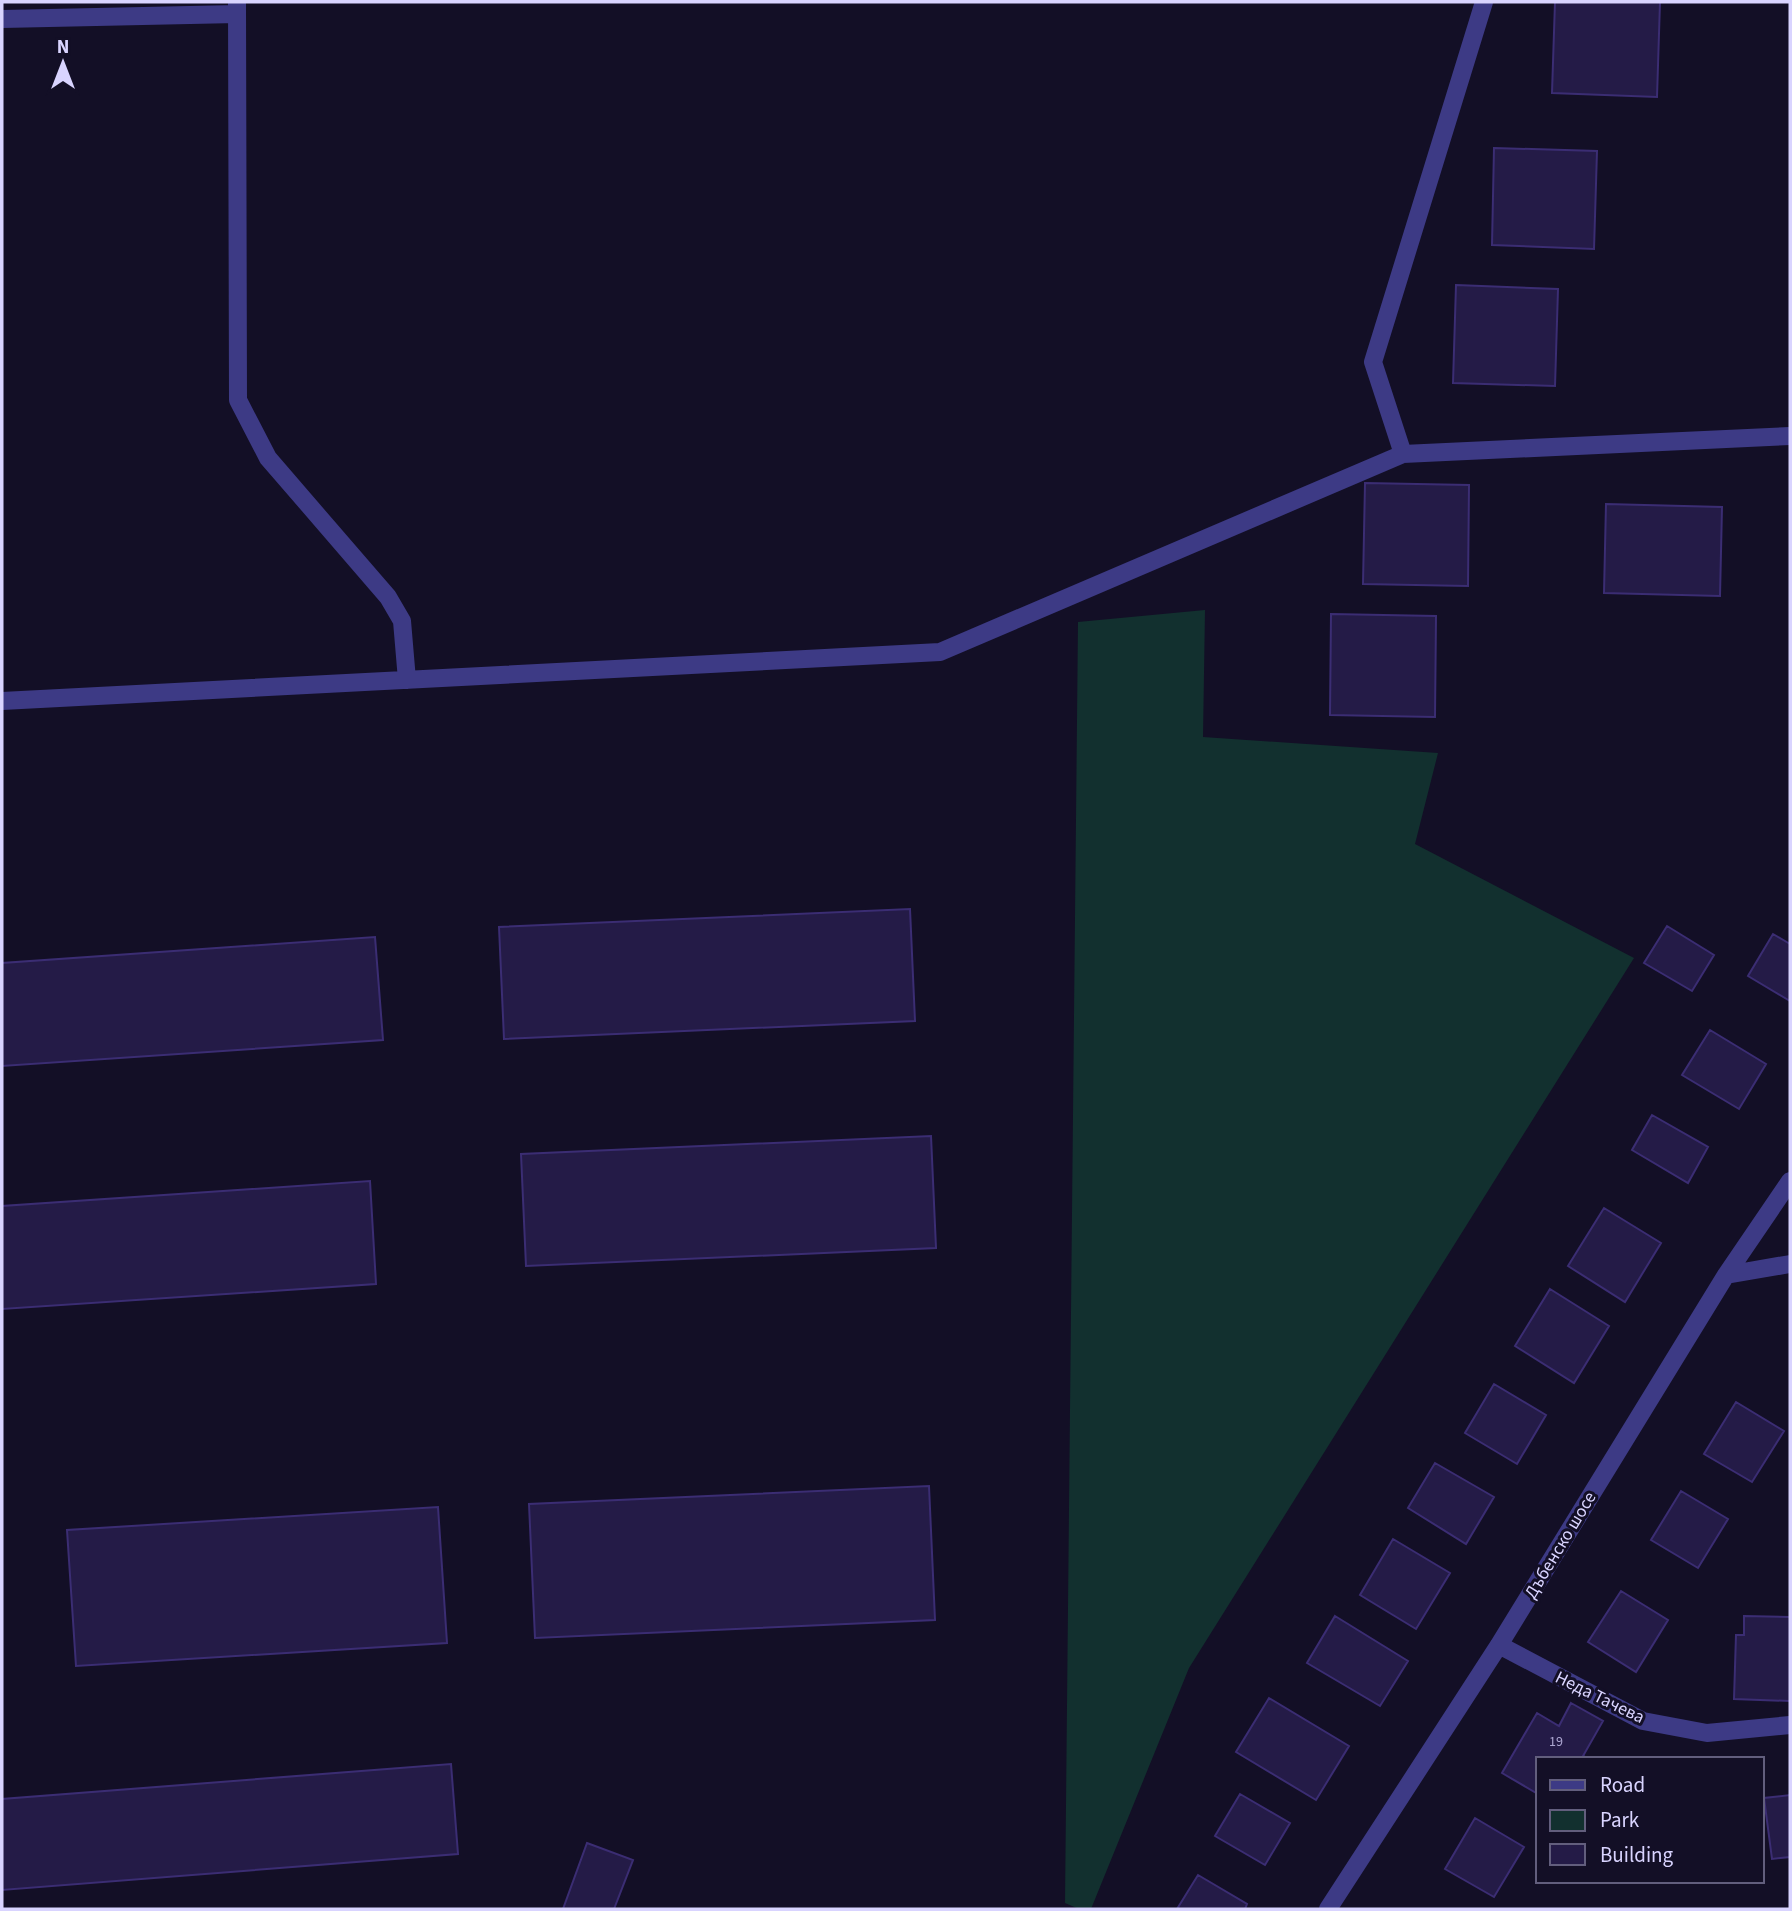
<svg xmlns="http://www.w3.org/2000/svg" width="1792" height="1911" font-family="'Source Sans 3',sans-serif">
<rect width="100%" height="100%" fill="#130f26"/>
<path fill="#12302f" d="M1205,610L1203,737L1438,753L1415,844L1634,958L1189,1668L1091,1909H1079L1065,1903L1078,622Z"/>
<path fill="#241b47" stroke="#3b2d73" stroke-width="2" d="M1555,2H1660L1657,97L1552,93Z
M1494,148L1597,151L1594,249L1492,245Z
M1456,285L1558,289L1555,386L1453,383Z
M1365,483L1469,485L1468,586L1363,584Z
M1606,504L1722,507L1720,596L1604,593Z
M1331,614L1436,616L1435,717L1330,715Z
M910,909L915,1021L504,1039L499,927Z
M1667,926L1714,955L1692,991L1644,963Z
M1773,934L1790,944V1001L1748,976Z
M375,937L383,1040L2,1066V963Z
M1710,1030L1766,1064L1739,1109L1682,1075Z
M1652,1115L1708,1147L1688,1183L1632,1150Z
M931,1136L936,1248L526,1266L521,1154Z
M370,1181L376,1284L2,1309V1206Z
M1604,1208L1661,1243L1625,1302L1568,1266Z
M1550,1289L1609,1326L1574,1383L1515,1346Z
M1494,1384L1546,1415L1517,1464L1465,1433Z
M1736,1402L1784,1431L1752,1482L1704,1454Z
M1435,1463L1494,1497L1466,1544L1408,1508Z
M929,1486L935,1620L535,1638L529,1504Z
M1681,1491L1728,1519L1698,1568L1651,1540Z
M438,1507L447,1643L76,1666L67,1530Z
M1393,1539L1450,1573L1416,1629L1360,1595Z
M1621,1591L1668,1620L1636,1672L1588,1642Z
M1335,1616L1408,1661L1380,1706L1307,1663Z
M1744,1616L1790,1617V1701L1734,1699L1736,1635H1744Z
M1269,1698L1349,1746L1316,1800L1236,1752Z
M1571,1703L1603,1721L1583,1756L1589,1759H1538V1794L1502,1773L1537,1713L1559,1726Z
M451,1764L458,1854L2,1890V1799Z
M1240,1794L1290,1823L1265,1865L1215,1836Z
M1790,1795V1857L1772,1859L1764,1798Z
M1475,1818L1524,1847L1494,1897L1445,1869Z
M587,1843L633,1860L614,1909H563Z
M1198,1875L1247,1904L1245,1909H1177Z"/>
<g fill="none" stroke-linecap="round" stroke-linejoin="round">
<path stroke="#3d3a85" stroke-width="18" d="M237,2L238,400L268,458L388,597L402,621L407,680
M1484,2L1373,362L1403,454L1790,436
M2,19L237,14
M2,701L940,652L1403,454
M1726,1275L1790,1264
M1499,1645L1643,1721L1707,1733L1790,1725
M1328,1909L1499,1645L1726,1275L1790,1181"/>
</g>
<g text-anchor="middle" stroke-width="6" stroke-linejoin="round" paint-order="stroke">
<g font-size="14" fill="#aca6d1">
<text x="1556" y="1746">19</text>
</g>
<g font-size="18" fill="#d9d4ff" stroke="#130f26">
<text transform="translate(1560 1545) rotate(-59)" y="6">Дъбенско шосе</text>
<text transform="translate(1600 1697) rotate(26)" y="6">Неда Тачева</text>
</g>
</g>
<rect width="1792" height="1911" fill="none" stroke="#d9d4ff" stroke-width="7"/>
<rect x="1536" y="1757" width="228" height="126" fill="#130f26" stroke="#625e7d" stroke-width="2"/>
<rect x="1550" y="1780" width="35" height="10" fill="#3d3a85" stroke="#625e7d" stroke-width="2"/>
<text x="1600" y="1792" font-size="21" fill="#d9d4ff">Road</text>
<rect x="1550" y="1810" width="35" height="21" fill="#12302f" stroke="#625e7d" stroke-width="2"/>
<text x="1600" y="1827" font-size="21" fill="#d9d4ff">Park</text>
<rect x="1550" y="1844" width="35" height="21" fill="#241b47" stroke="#625e7d" stroke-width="2"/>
<text x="1600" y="1862" font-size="21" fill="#d9d4ff">Building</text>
<g transform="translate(63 63)" stroke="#130f26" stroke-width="5" paint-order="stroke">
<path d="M0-5L12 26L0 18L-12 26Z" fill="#d9d4ff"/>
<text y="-10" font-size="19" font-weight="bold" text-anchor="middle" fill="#d9d4ff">N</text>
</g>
</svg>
